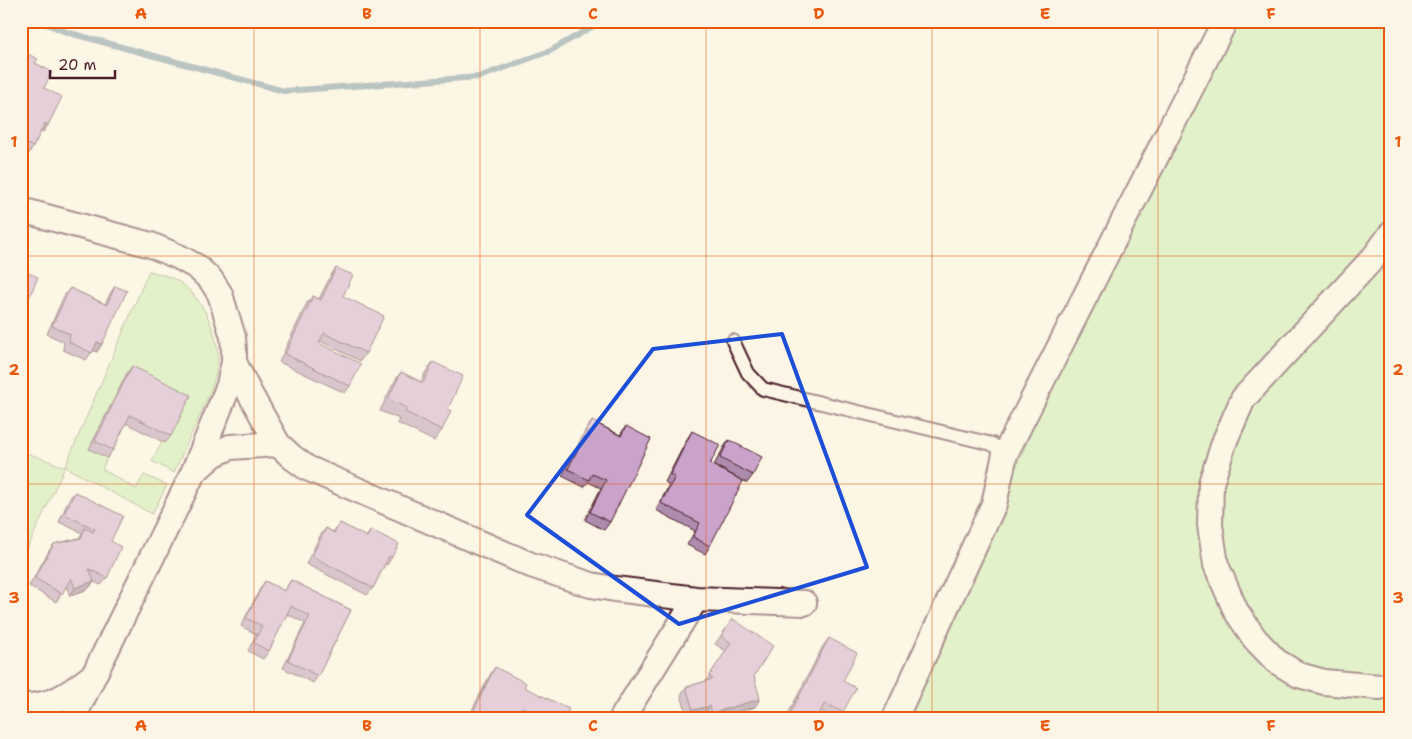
<svg xmlns="http://www.w3.org/2000/svg" width="1412" height="739" font-family="'Shantell Sans',sans-serif">
<rect width="100%" height="100%" fill="#fcf5e5"/>
<filter id="ink" filterUnits="userSpaceOnUse"><feTurbulence type="fractalNoise" baseFrequency=".02" numOctaves="2"/><feDisplacementMap in="SourceGraphic" scale="10" xChannelSelector="R" yChannelSelector="G"/><feConvolveMatrix kernelMatrix="1 2 1 2 8 2 1 2 1" color-interpolation-filters="sRGB"/></filter>
<g filter="url(#ink)">
<path fill="#c4eba6" stroke="#878568" d="M1239,21H1391V718H909L994,531L1013,474L1040,413Z
M149,271C177,278 188,284 203,308C211,321 216,338 218,352C220,374 205,404 196,424C188,440 181,456 174,473L152,461L162,442L127,373L107,458L102,469L136,489L144,475L167,485L152,514L65,467L21,562V451L65,467Z"/>
<g fill="none" stroke-linecap="round" stroke-linejoin="round">
<path stroke="#6a8895" stroke-width="6" d="M40,21L66,32L284,91L479,77L550,51L602,21"/>
<g stroke="#4a1f2b" stroke-width="16">
<path id="lane" d="M733,341L748,373L763,389L992,444L1005,454"/>
</g>
<g stroke="#4a1f2b" stroke-width="28">
<path id="street" d="M21,210L151,245L179,257L197,267L211,280L220,294L233,337L234,351V362L229,385L193,473L73,718
M1391,234L1375,256L1243,399L1225,440L1211,483L1210,525L1216,565L1236,611L1255,639L1276,661L1299,675L1324,682L1379,687L1391,685
M234,362L249,392L278,444L292,457L307,468L531,565L591,585L615,589L696,599L804,603
M195,471L213,455L230,447L278,444
M21,706C51,707 68,695 91,677
M622,718L696,599
M895,718L994,504L1005,454L1225,21"/>
</g>
<use href="#lane" stroke="#fcf5e5" stroke-width="12"/>
<use href="#street" stroke="#fcf5e5" stroke-width="24"/>
</g>
<path fill="#ae8cae" stroke="#4a1f2b" d="M21,51L35,63L44,88L48,125L43,132L41,131L33,147L28,155L21,152V111L26,101L21,99Z
M336,268L343,296L366,353L360,361L320,341L319,343L350,386L345,393L279,362L307,303L313,296L319,299L331,275Z
M115,286L102,344L97,352L93,350L86,360L63,350L64,342L47,334L64,296L70,288L105,304L110,294Z
M433,362L448,409L442,430L434,441L397,423L399,419L380,411L393,384L401,372L421,382L425,373Z
M132,366L171,436L165,443L126,423L113,450L107,458L89,449L127,373Z
M592,421L620,435L626,426L610,522L604,530L585,520L601,488L588,482L584,487L562,476L586,429Z
M692,431L710,464V546L705,554L687,545L695,531L656,510L669,485L665,482L687,439Z
M729,440L753,475L747,483L714,465L724,447Z
M75,492L111,541L107,578L101,585L94,582L88,589L70,596L66,586L56,602L29,586L49,551L54,544L79,538L82,533L59,522L69,499Z
M340,523L366,537L371,530L392,557L387,565L385,564L373,588L367,595L306,564L320,536L326,528L333,532Z
M291,580L351,610L318,676L313,683L283,668L305,623L287,614L269,651L263,659L248,651L256,634L241,626L260,589L265,581L284,591Z
M733,619L754,676L755,707L718,718H706L705,713L688,718L681,695L686,687L706,681L726,651L715,644Z
M829,638L843,712L839,718H834L821,711L817,718H786L823,646Z
M495,667L564,718H522L518,715L517,718H468L490,675Z"/>
<path fill="#8d728d" stroke="#4a1f2b" d="M45,123L48,125L43,132L39,131Z
M97,342L102,344L97,352L91,350Z
M94,581L88,589L70,596L75,588Z
M760,699L755,707L718,718H709L712,713Z
M710,706L705,713L688,718L693,710Z"/>
<path fill="#caa3ca" stroke="#4a1f2b" d="M21,51L38,59L35,63L52,72L44,88L62,97L48,125L45,123L33,147L21,141V114L31,93L21,88Z
M21,265L28,268V273L38,277L21,316Z
M336,268L353,275L343,296L384,316L366,353L324,333L319,343L361,364L350,386L285,354L313,296L321,300Z
M115,286L127,291L102,344L97,342L92,353L69,342L70,334L52,326L70,288L107,305Z
M433,362L463,376L448,409L451,411L442,430L405,412L407,408L388,399L401,372L423,383Z
M132,366L191,395L171,436L130,415L113,450L95,441Z
M592,421L621,436L626,426L651,439L610,522L590,512L606,480L592,474L589,480L568,469Z
M692,431L720,445L710,464L743,481L710,546L693,537L700,523L661,503L675,477L670,475Z
M729,440L762,457L753,475L720,458Z
M75,492L123,516L111,541L121,547L107,578L89,569L94,581L75,588L71,578L62,594L35,578L54,544L81,538L85,528L93,532L95,529L64,514Z
M340,523L367,537L371,530L399,544L392,557L389,556L373,588L312,556L326,528L334,533Z
M291,580L351,610L318,676L288,660L310,616L291,606L269,651L254,643L262,626L246,618L265,581L285,591Z
M733,619L773,646L754,676L760,699L712,713L710,706L693,710L686,687L713,679L709,676L731,643L721,636Z
M829,638L857,653L843,681L856,688L843,712L825,703L817,718H788Z
M495,667L526,683L524,687L569,709L564,718H543L522,707L517,718H475L471,716Z"/>
</g>
<path d="M0 0H1412V739H0ZM782,334L867,567L679,624L527,515L653,349Z" fill="#fcf5e5" fill-opacity=".55" fill-rule="evenodd"/>
<path fill="none" stroke="#1d4ed8" stroke-width="4" stroke-linejoin="round" d="M782,334L867,567L679,624L527,515L653,349Z"/>
<path fill="none" stroke="#e8590c" stroke-width="1" stroke-opacity="0.55" d="M254,21V718M480,21V718M706,21V718M932,21V718M1158,21V718M21,256H1391M21,484H1391"/>
<rect width="1412" height="739" fill="none" stroke="#fcf5e5" stroke-width="55"/>
<path d="M50 70v8h65v-8" fill="none" stroke="#4a1f2b" stroke-width="2.5"/>
<text x="58" y="70" font-size="15" fill="#4a1f2b" stroke="#fcf5e5" stroke-width="4" paint-order="stroke">20 m</text>
<rect x="28" y="28" width="1356" height="684" fill="none" stroke="#e8590c" stroke-width="2"/>
<g font-size="16" text-anchor="middle" font-weight="bold" fill="#e8590c">
<text x="141" y="19">A</text>
<text x="367" y="19">B</text>
<text x="593" y="19">C</text>
<text x="819" y="19">D</text>
<text x="1045" y="19">E</text>
<text x="1271" y="19">F</text>
<text x="14" y="147">1</text>
<text x="1398" y="147">1</text>
<text x="14" y="375">2</text>
<text x="1398" y="375">2</text>
<text x="14" y="603">3</text>
<text x="1398" y="603">3</text>
<text x="141" y="731">A</text>
<text x="367" y="731">B</text>
<text x="593" y="731">C</text>
<text x="819" y="731">D</text>
<text x="1045" y="731">E</text>
<text x="1271" y="731">F</text>
</g>
</svg>
